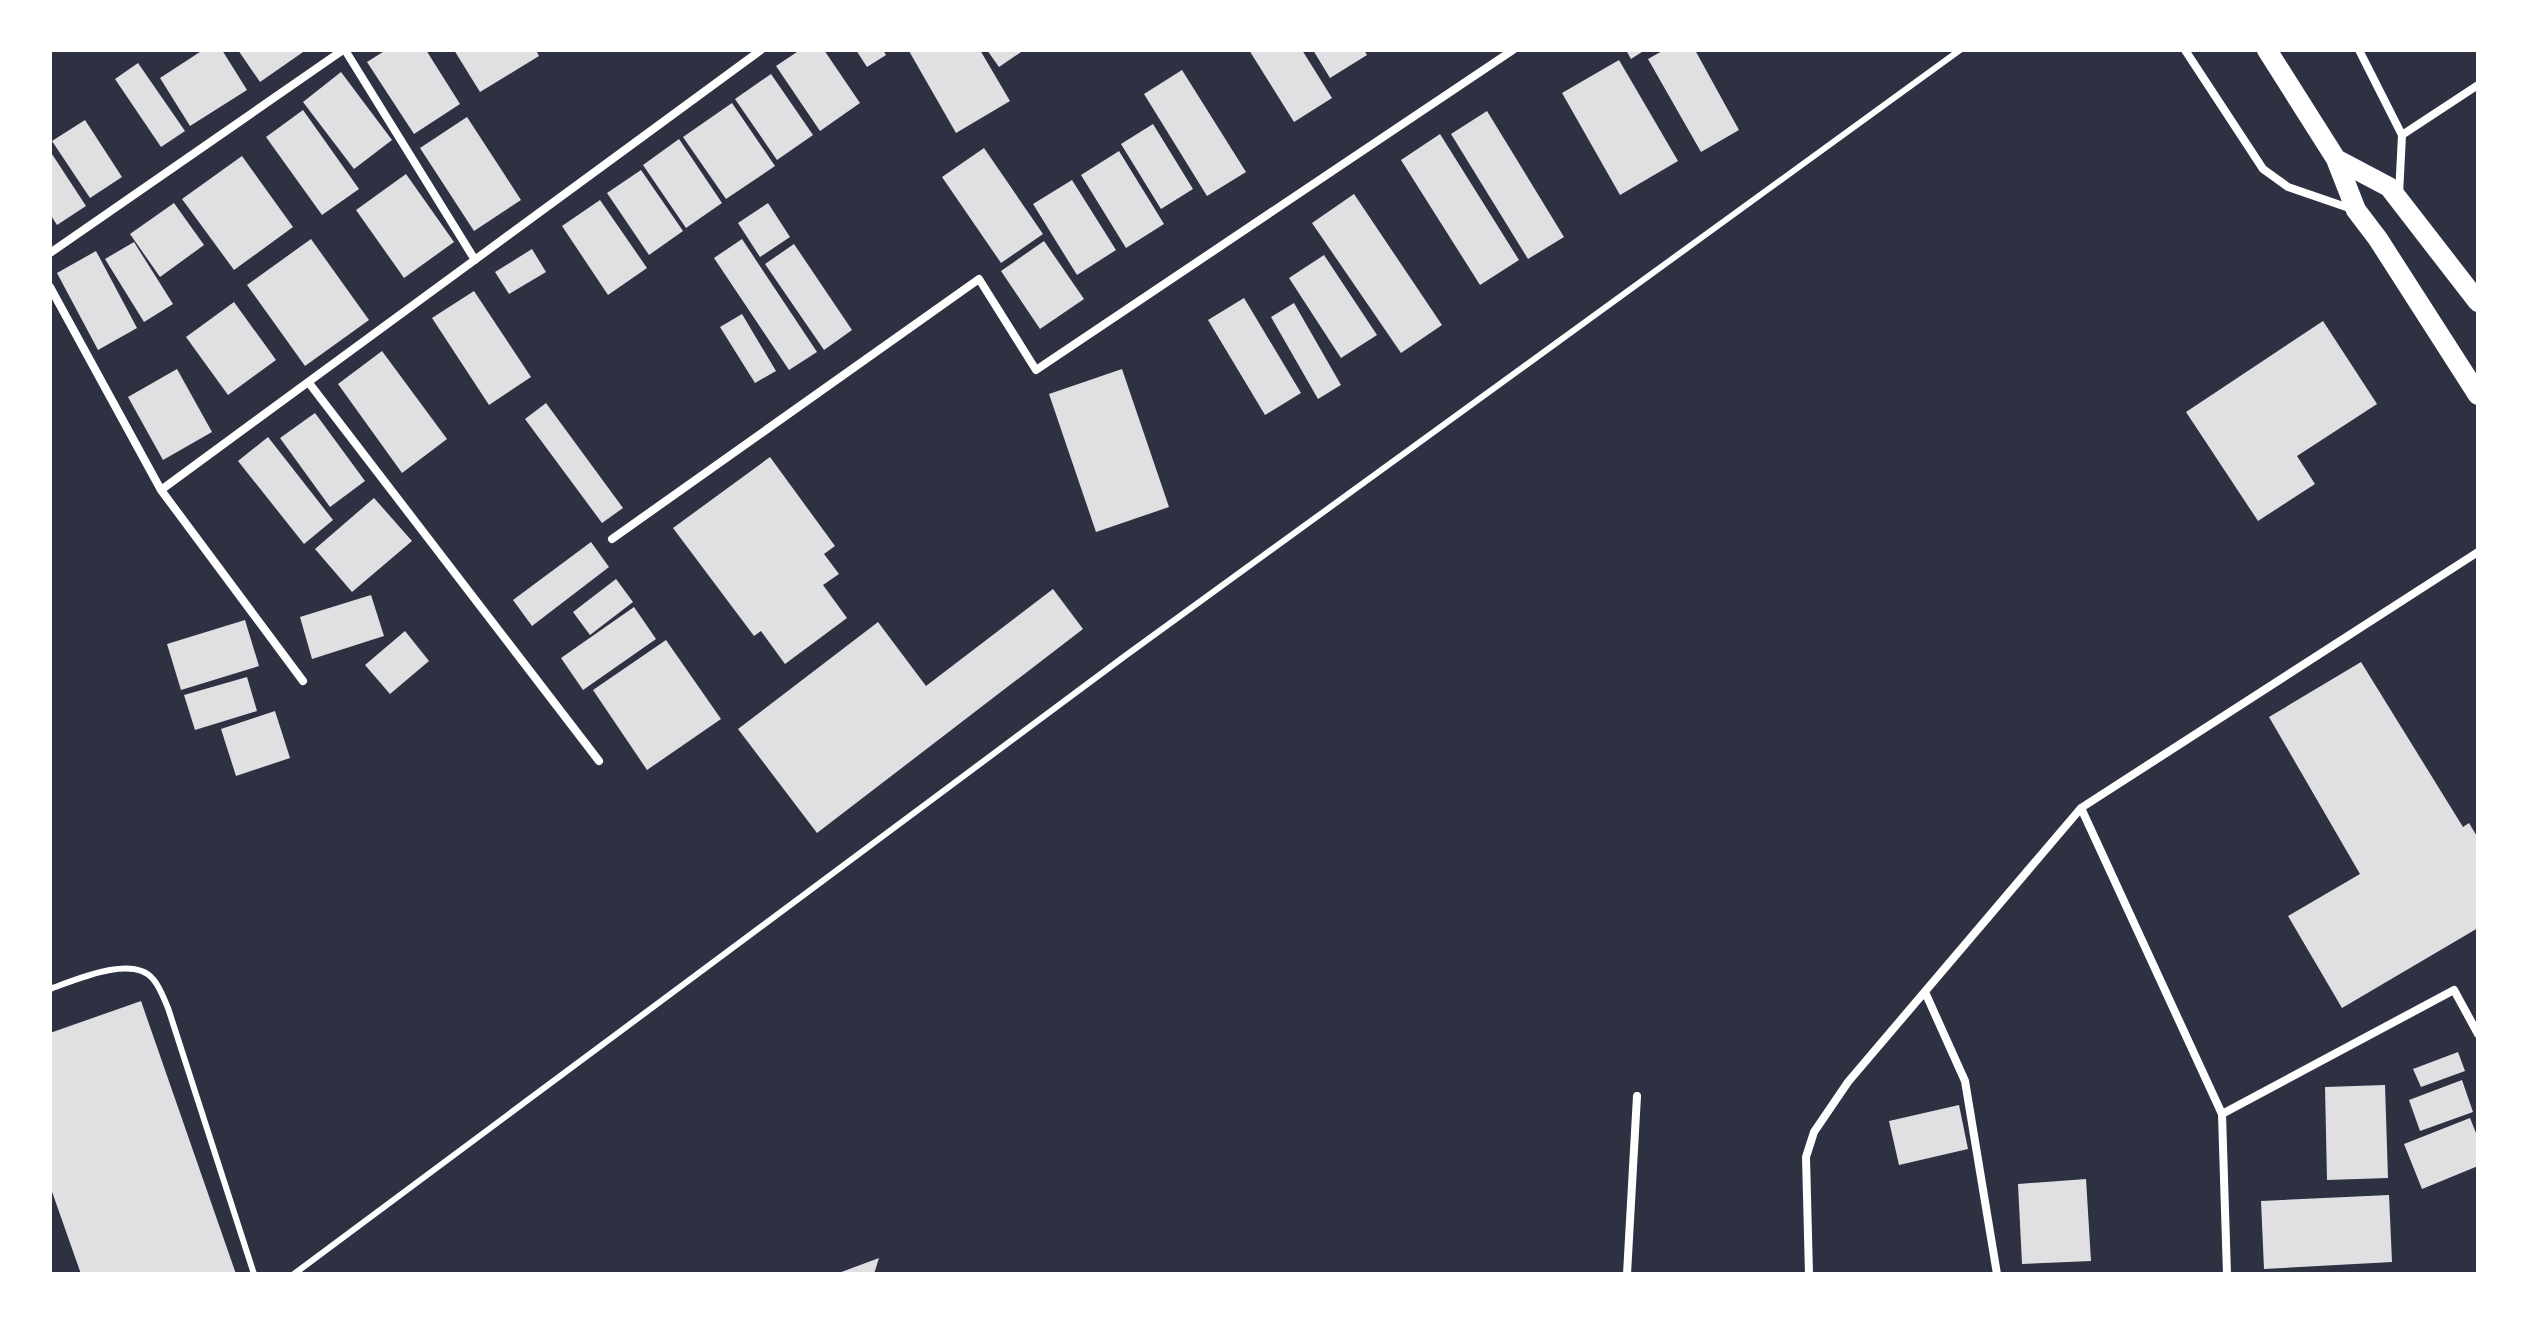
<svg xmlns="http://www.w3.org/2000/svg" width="2528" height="1324" font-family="'Archivo Narrow',sans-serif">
<rect width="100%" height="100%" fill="#2d3142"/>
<path fill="#e0e0e3" d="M203,50H222L247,90L190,126L160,78Z
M238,50H306L260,82Z
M386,50H426L460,104L414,134L367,62Z
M454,50H536L539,56L480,92Z
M800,50H824L860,103L820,131L776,66Z
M856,50H883L886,55L867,67Z
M911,50H980L1010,101L956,133L909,51Z
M987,50H1024L999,67Z
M1249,50H1302L1332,98L1294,122Z
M1313,50H1364L1367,55L1330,78Z
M1626,50H1645L1631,59Z
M1664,50H1695L1739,130L1701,152L1648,59Z
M1619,60L1678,161L1620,195L1562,93Z
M138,63L185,131L161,147L115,79Z
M1182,70L1246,172L1207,196L1144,94Z
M341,72L392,140L354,169L303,102Z
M771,74L813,135L777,160L735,99Z
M732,103L775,166L726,199L683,137Z
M303,110L359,189L322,215L266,137Z
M1487,111L1564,237L1528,259L1451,134Z
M467,117L521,200L474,231L420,148Z
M85,120L122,177L90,198L52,141Z
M1153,124L1193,189L1161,209L1121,144Z
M1440,134L1519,260L1480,285L1401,160Z
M679,139L722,203L686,228L643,165Z
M984,148L1043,234L1001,263L942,177Z
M50,151L86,206L57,225L50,214Z
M1119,151L1164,224L1126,248L1081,175Z
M242,156L293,227L234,270L182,199Z
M641,170L683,231L649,255L607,193Z
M406,174L454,242L404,278L356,210Z
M1072,180L1116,250L1077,275L1033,204Z
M1354,194L1442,325L1401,353L1312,223Z
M600,200L647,268L608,295L562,226Z
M174,203L204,245L160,277L130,234Z
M768,203L790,237L760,257L738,223Z
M311,239L369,320L305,366L247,285Z
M742,239L817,352L789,370L714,258Z
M1044,241L1084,299L1040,329L1001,271Z
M134,242L173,304L144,322L105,259Z
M794,244L852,330L824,350L765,264Z
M532,249L546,272L509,294L495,272Z
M96,251L137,328L98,350L57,273Z
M1324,255L1377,335L1341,358L1289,278Z
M474,291L531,377L489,405L432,318Z
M1244,298L1301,393L1265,415L1208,320Z
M234,302L276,360L228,395L186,337Z
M1294,303L1341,385L1318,399L1271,317Z
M742,314L776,371L755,383L720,327Z
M2323,321L2377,404L2297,456L2315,484L2258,521L2186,412Z
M382,351L447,439L402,473L338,384Z
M177,369L212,432L163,460L128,397Z
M1122,369L1169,507L1096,532L1049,394Z
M546,403L623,508L602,523L525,419Z
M315,413L365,481L330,507L280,438Z
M268,437L333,520L304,544L238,461Z
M770,457L835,546L824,554L839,574L823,585L847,618L785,664L761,631L754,636L673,528Z
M374,498L412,541L352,592L315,549Z
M591,542L609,567L532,626L513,600Z
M616,579L633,602L590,635L573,612Z
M1053,589L1083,629L817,833L738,729L878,622L926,686Z
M371,595L384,636L312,659L300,617Z
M634,607L656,639L583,690L561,658Z
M245,620L259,666L181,690L167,644Z
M405,631L429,661L390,694L365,665Z
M666,640L721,719L647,770L593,690Z
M2361,662L2463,827L2469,823L2478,838V928L2342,1008L2288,916L2360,874L2269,717Z
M247,677L257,711L195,730L184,695Z
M275,711L290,758L236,776L221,729Z
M141,1001L236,1274H81L50,1186V1033Z
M2458,1052L2465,1071L2421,1087L2413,1069Z
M2462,1080L2473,1112L2420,1131L2409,1100Z
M2385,1085L2388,1178L2327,1180L2325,1087Z
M1959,1105L1968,1149L1899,1165L1889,1121Z
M2470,1118L2478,1138V1166L2422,1189L2404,1144Z
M2086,1179L2091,1261L2022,1264L2018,1184Z
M2389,1195L2392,1262L2264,1269L2261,1201Z
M879,1258L874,1274H836Z"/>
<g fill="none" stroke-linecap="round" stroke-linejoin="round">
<path stroke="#fff" stroke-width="6" d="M50,989C75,980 133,954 153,979C160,987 164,999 168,1008L254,1274
M294,1274L1125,656L1960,50"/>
<path stroke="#fff" stroke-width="8" d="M345,50L475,260
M2185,50L2263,169L2288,187L2352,209
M2359,50L2402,135L2399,195
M2402,135L2478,85
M50,253L343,50
M50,287L161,490L303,681
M309,383L599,761
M161,490L761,50
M612,539L979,279L1036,370L1513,50
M1925,992L1965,1081L1997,1274
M2222,1114L2454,990L2478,1034
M1627,1274L1637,1096
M1809,1274L1806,1157L1814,1132L1848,1082L2081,808
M2227,1274L2222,1114L2081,808L2478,552"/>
<path stroke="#fff" stroke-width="20" d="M2267,50L2336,159L2356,210L2378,239L2478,395
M2336,159L2389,187L2478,302"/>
</g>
<rect width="2528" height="1324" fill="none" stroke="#ffffff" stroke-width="104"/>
</svg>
